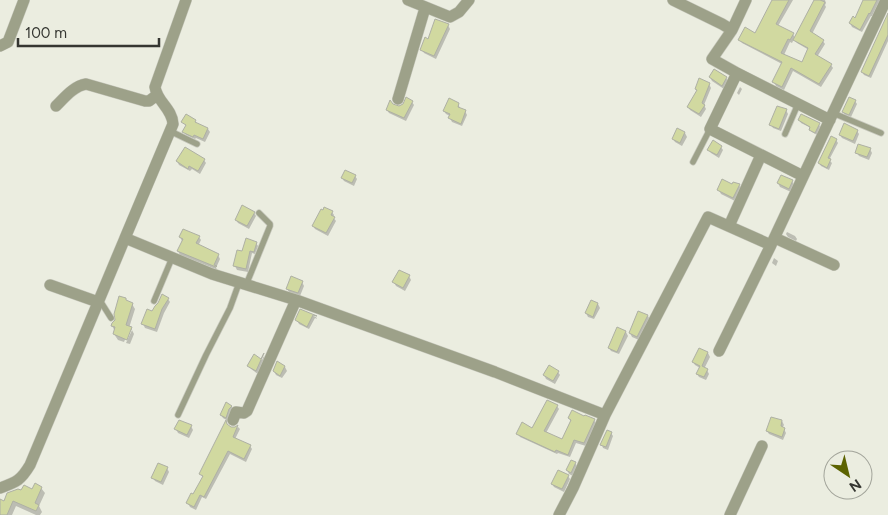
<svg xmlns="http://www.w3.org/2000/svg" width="888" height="515" font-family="Figtree,sans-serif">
<rect width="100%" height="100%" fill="#ebede0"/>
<path fill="#0003" fill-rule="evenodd" d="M772,0H793L778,26L793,34L795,38L815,0H825L826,3L825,5L826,7L812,34L823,41L825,44L817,57L831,65L833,68L821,87L793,71L784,90L776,86L774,82L782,64L742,43L740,40L756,34L773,1ZM794,39L797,43L809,50L802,64L784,55L790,42L792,43Z
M864,0H881L879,4H878L872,16H871L862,32L852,27L850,23L855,19Z
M888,16V41L871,78L864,75L862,72Z
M448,25L450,29L436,59L424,53L422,50L428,40Z
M710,77L726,78L728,81L724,89L712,81Z
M709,84L711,88L704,105L706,109L701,117L690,110L688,107L698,92L696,89Z
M740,87L742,89L739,95L737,93Z
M855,101L857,104L851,117L845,115L843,112Z
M412,102L414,105L406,121L389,113L387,110Z
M458,104L460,108V109L465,111L467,115L462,126L452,122L450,118V116L446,114L444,111Z
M786,110L788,114L781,131L773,128L771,125Z
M799,120L819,124L820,127L817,135L812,132L810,129L811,128L801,123Z
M195,121L197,124L208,129L210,132L205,142L196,138L195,139L186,135L184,132L187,126L183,122Z
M678,130L685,133L687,137L682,146L675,142L673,139Z
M857,131L859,134L855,144L842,138L840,135Z
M836,140L838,143L829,160L832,163L829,170L821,166L819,163Z
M721,147L723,150L719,158L711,153L709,150Z
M185,149L204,160L206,163L200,174L192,169L190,171L179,165L177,161Z
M870,149L872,153L869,160L859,156L857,153Z
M355,176L357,179L354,186L344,181L342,178Z
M792,181L794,185L791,192L780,187L778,183Z
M732,185H739L741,189L735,201L721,194L719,190Z
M332,212L334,215L333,217L336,221L328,236L315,229L313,226Z
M254,213L256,216L249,229L238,223L236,220Z
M787,232L795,236L797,239L796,241L788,237L786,234Z
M180,237H199L201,240L198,246L218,255L220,259L216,268L218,270L180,255L178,251L182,241Z
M256,243L258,246L255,254L252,253L248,272L237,270L235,266L243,253Z
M774,258L778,261L776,266L772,263Z
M409,276L411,280L405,291L396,286L394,282Z
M302,282L304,286L300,296L289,292L287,289Z
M168,299L170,302L164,313L157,332L145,328L143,324L153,313Z
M127,302L132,304L135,309L129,328H131L134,334L130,344L126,343L132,330H129L124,342L118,340L114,334L115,331L112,326Z
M591,302L598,304L600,308L594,319L588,317L586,313Z
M301,311L316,317L317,319L315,318L309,329L299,324L297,320Z
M639,312L648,316L650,320L639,340L632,337L630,333Z
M618,329L626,332L628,336L619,354L611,351L609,348Z
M699,349L708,353L710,357L704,369L707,370L709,374L706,380L699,377L697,374L700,368L695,365L693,362Z
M254,356L262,360L264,356L265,358L258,374L251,369L249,366Z
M278,363L285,367L287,371L282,378L276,375L274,371Z
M558,372L560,375L555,384L546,379L544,375Z
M227,404L232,407L233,410L228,421L223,418L221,415Z
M557,406L559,409L546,433L562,440L571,422L569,418L594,420L596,424L586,446L576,443L570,457L558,453L557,454L520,437L518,434L533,429Z
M782,421L784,425L782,428L784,429L786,433L783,440L769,434L767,431Z
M191,426L193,430L189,438L178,433L176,429Z
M227,426L235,429L238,427L240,429L235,439L250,446L252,449L246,462L230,454L206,499L202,497L196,510L190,507L188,503L203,478L201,474Z
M611,433L613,436L608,450L603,448L602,445Z
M575,463L577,466L573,476L569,474L567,470Z
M159,464L167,468L169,472L163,485L155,481L153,478Z
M568,476L570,479L564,492L554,487L552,484Z
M41,488L45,493L39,506L42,512L40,515H36L16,506L12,515H0V501L4,502Z"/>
<path fill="#d1d9a0" stroke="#aeb0a4" d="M772,0H789L776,24L794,33L790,40L788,39L781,53L802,62L808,48L793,40L814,0H820L825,2L810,31L824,40L815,54L832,64L819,84L791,68L782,87L772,82L782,62L738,40L745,27L755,33Z
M863,0H877L870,14L869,13L860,30L849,23L853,16L855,18Z
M888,13V35L869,76L861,72Z
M435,19L449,24L434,56L420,50L425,37L428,39Z
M714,69L727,77L722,86L709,77Z
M699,78L710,83L702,103L705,105L699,114L687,107L697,90L695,89Z
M406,97L413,101L404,118L386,110L390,100L393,104L399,106L403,104Z
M849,97L856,100L849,115L842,112Z
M449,98L459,103L458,107L466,110L461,124L448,118L450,114L443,111Z
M777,106L787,109L779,129L769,125Z
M186,114L196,120L195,122L208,128L203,139L194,135L193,137L182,132L186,125L181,122Z
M801,114L820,123L815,133L809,130L810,127L798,120Z
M844,123L858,130L853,141L839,135Z
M677,128L685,132L680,143L672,139Z
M831,136L837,139L828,158L831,159L827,168L818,163Z
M713,140L722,146L717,155L707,150Z
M858,144L871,148L867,157L855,153Z
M185,147L205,159L198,171L189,166L188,169L176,161Z
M345,170L356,175L352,183L341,178Z
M781,175L793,180L789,189L777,183Z
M722,179L732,184L733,182L740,184L733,198L717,190Z
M242,205L255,212L247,226L235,220Z
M324,207L333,211L331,215L335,217L326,233L312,226L321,209L323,210Z
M183,229L200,236L196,243L219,254L214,265L217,266L216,267L177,251L183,239L179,237Z
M246,238L257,242L254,252L250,251L246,269L233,266L237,250L242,251Z
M399,270L410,275L403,288L392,282Z
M291,276L303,281L298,293L286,289Z
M162,294L169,298L162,309L155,329L141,324L147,309L152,311L155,306L158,303Z
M119,296L126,298V300L133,303L126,325L132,327L127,340L113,334L115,327L111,326L112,323L115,320L114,314Z
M591,300L598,303L593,317L585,313Z
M300,309L317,316L313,315L307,327L295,320Z
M638,311L648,315L637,337L629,333Z
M617,327L626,331L617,352L608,348Z
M699,348L708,352L702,366L708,369L704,377L696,374L700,366L692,362Z
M264,353L256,371L247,366L254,354L261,359Z
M277,361L285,366L280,376L273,371Z
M549,365L559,371L553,381L543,375Z
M547,400L558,405L544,431L562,439L571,420L568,418L572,410L584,416L585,415L595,419L584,443L574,440L568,455L556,450L555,452L516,434L522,422L532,428Z
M226,402L232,406L229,409L226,418L220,415Z
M771,417L782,420L781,426L785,428L782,437L766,431Z
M179,420L192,425L187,435L174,429Z
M226,420L227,424L231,427H235L238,425L233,437L251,445L244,459L228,451L204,497L200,495L194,507L186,503L191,493L193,494L203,476L199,474Z
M607,430L612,432L606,447L600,445Z
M571,460L576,462L571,473L566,470Z
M158,463L168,467L161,482L151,478Z
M558,470L569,475L562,489L551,484Z
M35,483L42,487L35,503L39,505L36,511L13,501L7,515H0V499L4,501L7,493L18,489L21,490L24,485L32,489Z"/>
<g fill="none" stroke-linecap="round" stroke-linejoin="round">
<g stroke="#c7c8bd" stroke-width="7">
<path id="lane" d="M833,113L881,133
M170,131L197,144
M785,134L798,104
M693,162L710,129
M246,285L270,226V224L259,213
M99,299L111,318
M154,301L172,258
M178,415L206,355L230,308L239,283"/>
</g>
<g stroke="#c7c8bd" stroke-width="12">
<path id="street" d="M186,0L155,87C157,102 172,108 173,124L125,238L212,274L296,300L495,372L605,415
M408,0L450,17L459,12L469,0
M673,0L722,24L732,30L712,59L737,73L830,120
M732,30L746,0
M0,46L8,42L24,0
M737,73L710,129L803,176
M398,99L425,8
M56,106C65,97 74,86 86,84L145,101H149L157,95
M729,226L761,155
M775,238L834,265
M50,285L98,302
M719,351L771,245
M233,420L236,412L244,413L247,411L296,300
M0,488C17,482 21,480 30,465L125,238
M559,515L573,488L605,415L708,217L771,245L886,0
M730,515L762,446"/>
</g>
<use href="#lane" stroke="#9da189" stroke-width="5.5"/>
<use href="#street" stroke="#9da189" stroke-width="11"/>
</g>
<g transform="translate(848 475) rotate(145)"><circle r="24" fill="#ebede0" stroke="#a2a49a"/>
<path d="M0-4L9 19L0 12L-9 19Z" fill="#5c6300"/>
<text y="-8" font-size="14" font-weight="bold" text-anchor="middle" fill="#353631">N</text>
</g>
<path d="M18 38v8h141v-8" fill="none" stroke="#353631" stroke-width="2.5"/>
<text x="25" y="38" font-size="15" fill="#353631" stroke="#ebede0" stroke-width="4" paint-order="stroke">100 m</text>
</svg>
